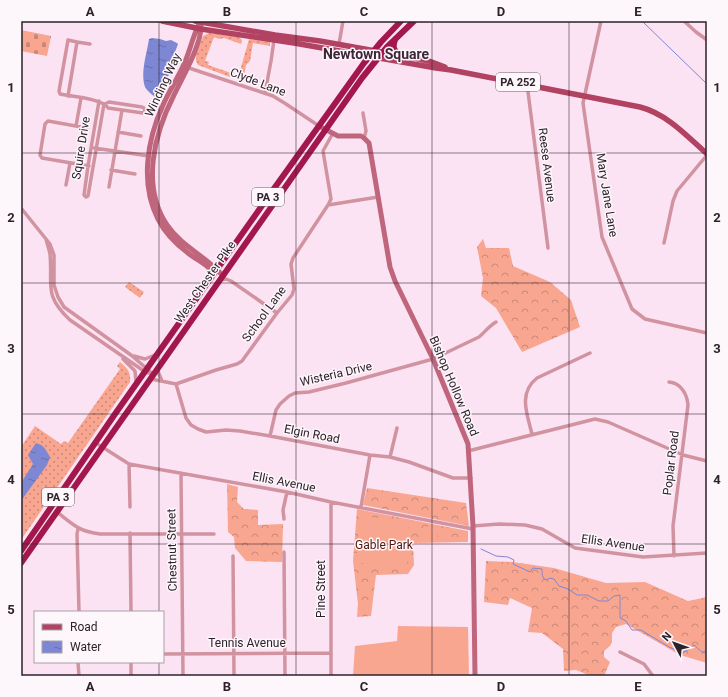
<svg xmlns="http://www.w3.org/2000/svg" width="728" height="697" font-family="Roboto,sans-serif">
<defs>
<pattern id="grass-dots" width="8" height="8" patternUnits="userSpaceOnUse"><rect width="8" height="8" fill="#f9a691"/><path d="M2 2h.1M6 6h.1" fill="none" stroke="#ca8777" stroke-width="1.8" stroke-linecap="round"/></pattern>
<pattern id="forest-crowns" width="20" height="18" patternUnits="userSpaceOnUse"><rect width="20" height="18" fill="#f9a691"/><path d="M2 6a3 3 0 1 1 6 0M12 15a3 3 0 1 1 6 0" fill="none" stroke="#ca8777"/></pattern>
<pattern id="cemetery-stones" width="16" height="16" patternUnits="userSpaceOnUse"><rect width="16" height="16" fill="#f9a691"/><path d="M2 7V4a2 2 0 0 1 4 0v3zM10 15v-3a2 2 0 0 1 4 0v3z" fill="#ca8777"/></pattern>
<pattern id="water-ripples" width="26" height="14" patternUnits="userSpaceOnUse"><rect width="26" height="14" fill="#7e87d3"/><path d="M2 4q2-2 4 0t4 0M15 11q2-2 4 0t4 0" fill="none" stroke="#686eab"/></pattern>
</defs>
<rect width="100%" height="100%" fill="#fbe3f4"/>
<path fill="url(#grass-dots)" d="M209,33L239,37L242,40L241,44L224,38L219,39L214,37L205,61L209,62L208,65L231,73L232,70L234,71L233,76L230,77L198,65C192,57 200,45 203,36Z
M249,39L270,42V46L253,43L250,61L246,65L243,81L238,78Z
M129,282L144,292L140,298L125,287Z
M120,362C127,368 131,371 130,382L21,540V447L35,426L61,444L64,441L68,443L120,369L117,366Z"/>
<path fill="url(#forest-crowns)" d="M483,239L486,248H509L513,266L550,282L571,300L580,327L522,352L496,308L481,296L483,278L477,247Z
M227,484L238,487L237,502L244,509L258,510V525L283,524L282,562L246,561L235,548L234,537L228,532Z
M367,488L466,503L469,526L363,505Z
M357,509L468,531V542L413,543L414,565L408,574L376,575L371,616L357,617L358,604L353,561Z
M486,561L513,562L554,568L606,583L645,582L688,601L707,597V663L680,655L626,624L616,627L612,633V642L610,646L604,651V657L610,662L604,676H591L576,670L564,671L563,649L542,633L528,632L532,608L510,598L508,605L484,602Z"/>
<path fill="url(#cemetery-stones)" d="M21,30L51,36L47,56L21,51Z"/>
<path fill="#f9a691" d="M371,517L408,522L409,547L407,566L404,569L356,562L359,528Z
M424,526L439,529L437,538L422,535Z
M398,626L468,627L469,676H353L355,646L397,641Z"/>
<path fill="url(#water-ripples)" d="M152,38L160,39L166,41L171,40L177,43L178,44L168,71L169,75C162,81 163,91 156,98C153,95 147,91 145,87C140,73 147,53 149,39Z
M36,443C44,445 46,450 50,457L47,465L21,501V483L33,464L28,455Z"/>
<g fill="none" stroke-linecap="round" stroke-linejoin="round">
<path stroke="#7e87d3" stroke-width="1" d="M642,21L707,84
M481,549L496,556L508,557L514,560L513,564L530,572L533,568L542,569C542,574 542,578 546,580L550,578L554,579L559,586L568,589L577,595H587L599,601H608L614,596L620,595V618L626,621L632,630H641L669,647L683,653L694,645C698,648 702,654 707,653"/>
<path stroke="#d293a0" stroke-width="3.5" d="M601,21L583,103L602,237L632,309L645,319L707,333
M684,21L696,32L707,40
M77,42L90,44
M339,44L343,21
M186,67L273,96L286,104L319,126
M527,84L548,248
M265,93L271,61L274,40
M68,96L77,42L68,40L59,91L60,94C75,97 91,97 104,104L88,196L86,197L84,195L88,166L99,101
M109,102L142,107L144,108L145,111L143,113L108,108L105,104Z
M363,113L366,131L364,138
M76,126L81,98
M87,128L48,121L45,124L40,155L42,158L89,166
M118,132L141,136
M94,148L149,156
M111,170L135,174
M66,185L70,163
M109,187L122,110
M328,205L331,199L323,151L333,133
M21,208L50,244L54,255V285L58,297L64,307L131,355L153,374
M46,239C47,244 49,249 50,254C53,285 43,295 70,320L141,369L145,372L153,374
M664,243L673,201L677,191L707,155
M220,280L226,279L231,281L277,313
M134,356L145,359L155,355
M123,359L135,371L136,382
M157,369L162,381
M150,381L153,379L156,380L176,384L216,370L237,364L242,361L277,313L292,295L294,289L291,264L293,258L328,205L378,197
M669,382C681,383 687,394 688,405L673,526L674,556
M176,384L186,418L191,425L198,429L206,432L226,430L240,431L270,436L370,455L390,457L409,462L453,478H471
M532,434C527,414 518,393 537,378L590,353
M270,436L276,410L280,404L289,396L295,393L309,392L346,383L433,359L479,337C485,332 489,326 496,322
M96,443L129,464L287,492L331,502L473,529
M468,451L595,419L608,422L683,455L707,461
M390,457L397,428
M129,464L130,507
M181,473L183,676
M331,502V676
M361,507L370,455
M57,512C74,525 78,531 100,534H214
M284,519L283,510L287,492
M473,526L499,524L525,525L542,529L575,548L643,557L707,553
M78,529L77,534L79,612
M130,533L131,612
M284,552L285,676
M233,556L234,676
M620,652L644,664L653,676
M163,654L331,653
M78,662L79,676
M131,662V676"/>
<path stroke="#c0667c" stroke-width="5" d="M200,22C193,35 190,51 184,64C178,78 169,91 163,105C147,140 140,184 158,219C165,233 176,244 188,253C194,258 202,262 208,267C211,271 211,275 211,279
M201,25C202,44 182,78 174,95C154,134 141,186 167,225C182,247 206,256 223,276
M319,126L338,136H361L364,138L369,143L390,267L395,281L433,359L468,444L473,526L475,676"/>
<path stroke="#b14262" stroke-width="5.5" d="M162,21L201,29L294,43L436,68L451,70L640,107C667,114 687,136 707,154
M195,21L275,35L320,41L409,57L429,61L445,67"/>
<path stroke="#a2184c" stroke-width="6" d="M395,40C392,48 394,52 402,55
M21,551L115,414L273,190L364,63L381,42L401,21
M21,563L362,78L387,47L414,21"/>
</g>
<path fill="none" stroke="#2d222a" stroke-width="1" stroke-opacity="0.55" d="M159,21V612M296,21V676M432,21V676M569,21V676M21,153H707M21,283H707M21,414H707M21,544H707M159,662V676"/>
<g text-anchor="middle" stroke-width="3" stroke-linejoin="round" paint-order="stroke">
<g fill="#fdf6fb" stroke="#6b6269" stroke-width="1">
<rect x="496" y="73" width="44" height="18" rx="3"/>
<rect x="252" y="188" width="32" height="18" rx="3"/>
<rect x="42" y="488" width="32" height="18" rx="3"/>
</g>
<g font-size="11" font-weight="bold" fill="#2d222a">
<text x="518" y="86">PA 252</text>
<text x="268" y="201">PA 3</text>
<text x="58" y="501">PA 3</text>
</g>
<g font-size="12" fill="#2d222a" stroke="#fdf6fb">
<text transform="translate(258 82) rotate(21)" y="4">Clyde Lane</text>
<text transform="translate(163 85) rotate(-65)" y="4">Winding Way</text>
<text transform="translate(81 148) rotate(-81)" y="4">Squire Drive</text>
<text transform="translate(547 165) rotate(83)" y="4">Reese Avenue</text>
<text transform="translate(607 195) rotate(81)" y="4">Mary Jane Lane</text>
<text transform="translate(205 282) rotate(-55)" y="4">West Chester Pike</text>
<text transform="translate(264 314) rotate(-54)" y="4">School Lane</text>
<text transform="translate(336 374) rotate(-13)" y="4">Wisteria Drive</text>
<text transform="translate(454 386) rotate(67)" y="4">Bishop Hollow Road</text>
<text transform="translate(312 434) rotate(11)" y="4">Elgin Road</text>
<text transform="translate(671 463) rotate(-83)" y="4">Poplar Road</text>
<text transform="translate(284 482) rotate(11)" y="4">Ellis Avenue</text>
<text transform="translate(613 543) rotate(8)" y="4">Ellis Avenue</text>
<text transform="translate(172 550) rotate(-91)" y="4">Chestnut Street</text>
<text transform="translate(321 589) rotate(-90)" y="4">Pine Street</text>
<text x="247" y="647">Tennis Avenue</text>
</g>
<g font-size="12" fill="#4e180a" stroke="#fdf6fb">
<text x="384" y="549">Gable Park</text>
</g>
<g font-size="14" font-weight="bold" fill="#3d2637" stroke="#fdf6fb">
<text x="376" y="59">Newtown Square</text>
</g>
</g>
<rect width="728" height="697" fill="none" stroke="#fdf6fb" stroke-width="44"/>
<rect x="34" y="611" width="130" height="52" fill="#fdf6fb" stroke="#aaa1a7"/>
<rect x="42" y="624" width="20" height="6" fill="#b14262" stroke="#aaa1a7"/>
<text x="70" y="631" font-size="12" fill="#2d222a">Road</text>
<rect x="42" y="641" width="20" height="12" fill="url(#water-ripples)" stroke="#aaa1a7"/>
<text x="70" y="651" font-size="12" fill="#2d222a">Water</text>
<g transform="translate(674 643) rotate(311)" stroke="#fdf6fb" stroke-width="3" paint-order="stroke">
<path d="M0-3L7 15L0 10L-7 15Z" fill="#2d222a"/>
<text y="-6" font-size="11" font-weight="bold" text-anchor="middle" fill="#2d222a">N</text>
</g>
<rect x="22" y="22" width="684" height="653" fill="none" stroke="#2d222a" stroke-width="1.5"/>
<g font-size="13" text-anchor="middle" font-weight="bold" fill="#2d222a">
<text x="90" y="16">A</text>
<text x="227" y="16">B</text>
<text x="364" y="16">C</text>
<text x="501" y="16">D</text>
<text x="638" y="16">E</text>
<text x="11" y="92">1</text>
<text x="717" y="92">1</text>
<text x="11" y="222">2</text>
<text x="717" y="222">2</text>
<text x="11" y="353">3</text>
<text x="717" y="353">3</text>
<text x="11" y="484">4</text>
<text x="717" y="484">4</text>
<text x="11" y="614">5</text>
<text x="717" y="614">5</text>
<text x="90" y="691">A</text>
<text x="227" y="691">B</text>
<text x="364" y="691">C</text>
<text x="501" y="691">D</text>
<text x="638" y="691">E</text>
</g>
</svg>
